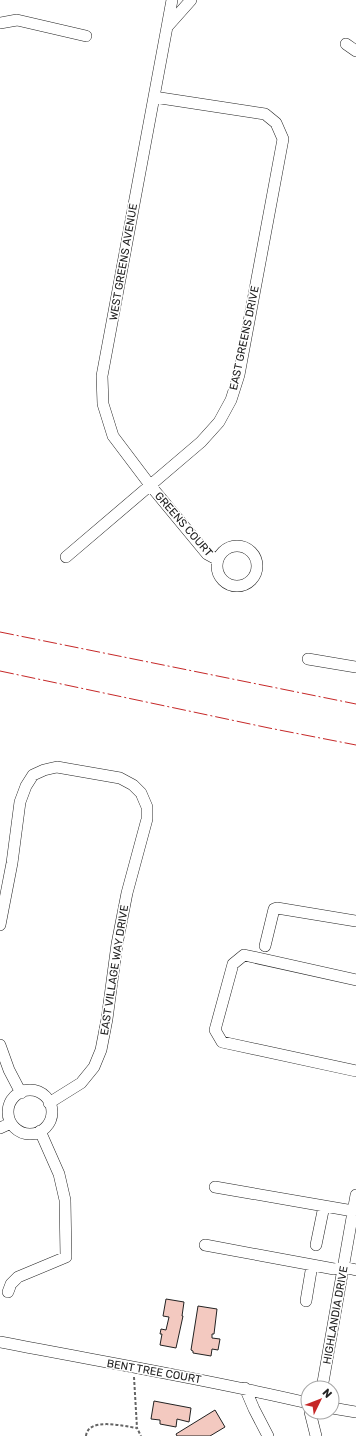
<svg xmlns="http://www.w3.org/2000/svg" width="356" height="1436" font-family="Rubik,sans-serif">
<rect width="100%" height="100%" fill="#fff"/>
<path fill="#f3c9c0" stroke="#222" d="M166,1299L184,1302L182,1316H183L176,1348L160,1345L162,1334H160L161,1329L166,1330L169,1317L163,1316Z
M198,1306L217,1309L214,1334H212V1338L220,1339L218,1350L212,1349L211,1356L193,1353V1351L191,1350Z
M154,1401L191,1408L189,1422L177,1419L176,1427L160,1424V1420L151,1419Z
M215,1410L225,1427L210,1436H177L176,1434Z"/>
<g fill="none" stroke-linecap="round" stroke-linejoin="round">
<g stroke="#222" stroke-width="12">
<path id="minor" d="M172,0L167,27L191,0
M0,23L17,20L86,36
M167,27L102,376L103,404L113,436L150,485L207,554L218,560
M346,44L356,51
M217 566a20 20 0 1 1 40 0a20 20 0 1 1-40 0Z
M66,557L201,442L219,422L231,400L239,375L283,139L276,123L265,114L154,97
M308,659L356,667
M0,925L12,863L20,802L26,786L33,775L44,770L57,767L120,778L133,785L141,793L147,807V819L127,893L117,944L107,1019L101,1050L94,1067L81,1083L49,1103
M265,946L274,909L277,908L356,921
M356,980L244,955L233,964L215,1030L222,1042L356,1071
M0,1045L9,1070L21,1093
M8 1112a22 22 0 1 1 44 0a22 22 0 1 1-44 0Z
M0,1128L11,1123
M215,1187L353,1211
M205,1245L334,1269L343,1267L356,1270
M316,1245L324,1206
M8,1292L11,1284L18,1277L66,1257L65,1200L59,1174L40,1131
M306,1301L312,1265
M0,1342C103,1362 206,1379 308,1403
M245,1388L254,1409L268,1436
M322,1388L356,1195
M332,1408L356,1412
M310,1412L316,1436"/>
</g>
<path stroke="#646464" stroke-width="2" stroke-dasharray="3 2" stroke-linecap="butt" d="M134,1377L137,1428
M86,1436C88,1417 123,1426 137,1428L141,1436"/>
<use href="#minor" stroke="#fff" stroke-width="11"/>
<path stroke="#c62828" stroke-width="1" stroke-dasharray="14 3 2 3" stroke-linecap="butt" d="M0,632L356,704
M0,671L269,728L356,745"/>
</g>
<g text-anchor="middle" stroke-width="3" stroke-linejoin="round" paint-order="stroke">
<g font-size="11" fill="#222" stroke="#fff">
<text transform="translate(123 262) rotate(-80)" y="4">WEST GREENS AVENUE</text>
<text transform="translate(244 338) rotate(-78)" y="4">EAST GREENS DRIVE</text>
<text transform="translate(184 524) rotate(49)" y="4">GREENS COURT</text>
<text transform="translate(114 970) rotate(-81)" y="4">EAST VILLAGE WAY DRIVE</text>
<text transform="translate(335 1315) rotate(-80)" y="4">HIGHLANDIA DRIVE</text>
<text transform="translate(154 1371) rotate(10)" y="4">BENT TREE COURT</text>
</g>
</g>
<g transform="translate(320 1400) rotate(47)"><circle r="19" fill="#ffffff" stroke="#a7a7a7"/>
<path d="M0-3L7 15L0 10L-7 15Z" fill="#c62828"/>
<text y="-6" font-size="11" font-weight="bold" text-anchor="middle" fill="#222222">N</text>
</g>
</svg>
